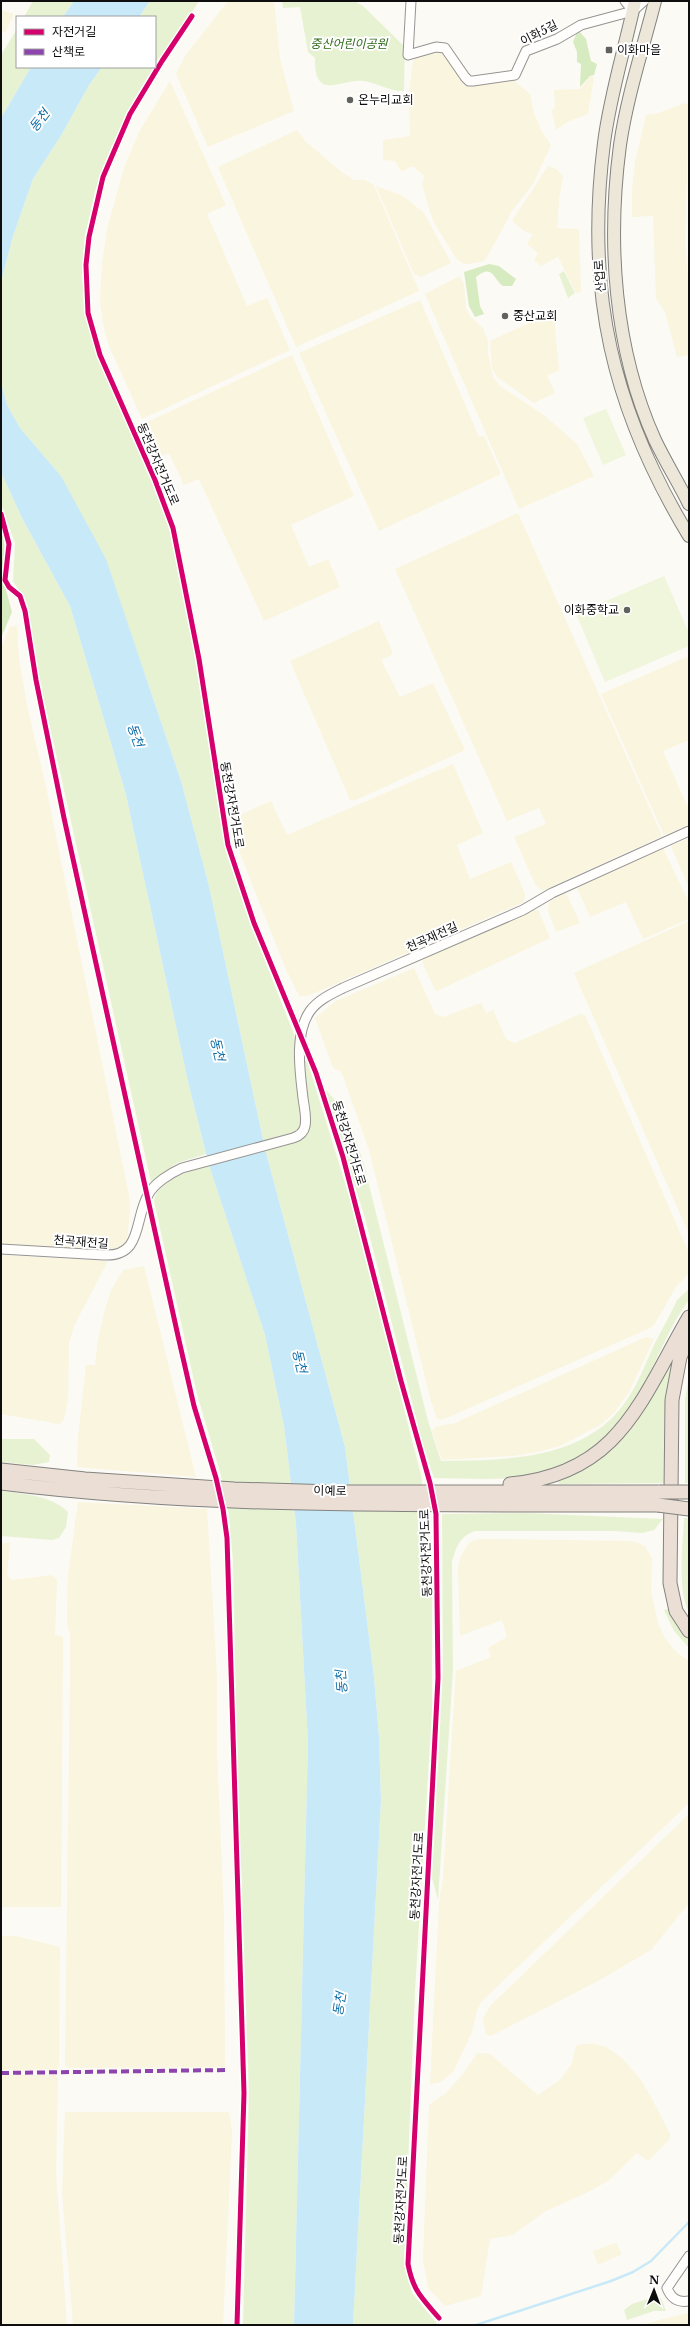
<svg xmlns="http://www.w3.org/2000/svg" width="690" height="2326" font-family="'Libre Baskerville','Noto Sans KR',serif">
<rect width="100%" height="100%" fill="#fcfaf4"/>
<path fill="#f9f5df" d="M228,1H274L280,59L294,111L208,147L176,74L185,56Z
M1,10L14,14L5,33L1,30Z
M435,51H442L468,85L514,81L530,94L534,113L542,132L551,145L533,184L512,211L487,257L484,261L468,264H464L456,258L433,221L422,185L424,176L414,167H409L405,171L400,170L395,161L383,160V140L410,136L409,92L413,61L415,58Z
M590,77H594L588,114L569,121L556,130L552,111L555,107L554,90L580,89Z
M170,81L226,205L207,214L247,306L267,298L290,350L142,419L109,346L103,324L100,301L102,264L107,229L124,168L139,132Z
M685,103L689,105L685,240L689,293V355L677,357L665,312L656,298L653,216L632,217V191L635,162L646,115L656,114Z
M297,130L305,141L343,173L354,180H365L374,185L419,291L296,347L218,167Z
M548,166L556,169L563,176L559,200L557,228L579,229L581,292L576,293L558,257L541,266L534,260L538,253L527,244L533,234L524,231L512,221Z
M376,186L403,196L424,213L451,263L421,277L414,274Z
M460,276L464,284L466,308L470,316L483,328L488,341V353L493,377L500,386L545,416L577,444L594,476L519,509L425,294Z
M420,300L479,437L484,436L501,474L379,531L299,353Z
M549,314L554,318L559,370L547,376L555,393L534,403L497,377L492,368L490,341Z
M292,355L354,496L291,525L309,567L328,559L340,587L264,621L199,479L184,485L169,453L162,456L147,422Z
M518,513L662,836L542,891L535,884L514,837L546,824L539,808L507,821L395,569Z
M379,621L393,654L381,660L400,697L433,683L465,750L356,800H350L290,661Z
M17,626L19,659L28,710L46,787L129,1196L130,1213L127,1240L122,1248L110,1251L1,1245V648L10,627Z
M689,656V740L663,751L689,810V825L664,835L601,694Z
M453,764L483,833L457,845L470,879L511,862L525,894L524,902L308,996H299L284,965L241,856L237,841L235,817L271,801L287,835Z
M689,838V888L671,846Z
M663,848L689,903V919L643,939L626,902L590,917L577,888Z
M566,893L580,923L556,932L548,911L549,903L553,899Z
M534,910H538L550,938L437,991L435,990L422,962L424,958Z
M689,921V1234L574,973Z
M414,968L435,1014L443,1017L481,1003L486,1013L493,1010L506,1039L515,1043L580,1014L585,1015L689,1253V1273L676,1287L654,1325L650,1328L442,1420L437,1419L431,1401L369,1150L343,1076L340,1071L333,1068L315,1018L336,1001Z
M1,1255L108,1261L75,1324L69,1343L68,1399L64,1419L59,1424L1,1414Z
M144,1266L196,1477L77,1467L78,1437L86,1365H95L98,1339L105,1309L111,1290L123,1270Z
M646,1337L654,1339L629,1392L614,1413L600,1425L560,1446L537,1452L512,1456L442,1460L432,1431L435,1427L455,1423Z
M78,1502L207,1509L217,1676V1752L224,1916L225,2067L69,2068L65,2065L70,1672V1634L67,1624L68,1576Z
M484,1539L633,1541L645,1546L652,1559L651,1592L658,1623L665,1638L676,1652L689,1661V1803L482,2001L477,2010L472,2032L453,2072L441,2082L430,2084L439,1903L443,1878L456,1671L491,1657L488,1648L507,1637L502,1620L460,1636L458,1567L460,1558L468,1544L474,1540Z
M1,1543H10L7,1576L12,1580L52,1575L57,1579L55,1635L63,1637L61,1907H1Z
M689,1814V1903L651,1950L596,1982L491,2036L486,2034L483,2019L490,2006Z
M1,1936H16L60,1947L59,2066L57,2069L1,2070Z
M583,2044H595L606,2047L623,2059L641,2080L651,2097L670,2134V2139L648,2161L637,2153L608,2181L586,2193L544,2212L513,2235L490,2239L481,2296L445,2306L428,2288L423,2260L429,2105L446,2093L463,2074L477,2053L490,2054L538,2095L561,2079L572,2063L576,2046Z
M1,2075H55L58,2078L56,2174L67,2325H1Z
M65,2112H229L232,2132L223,2325H73L62,2192Z
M616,2243L622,2254L598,2265L593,2251Z
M689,2313V2325H642L663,2319Z"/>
<path fill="#e7f2d2" d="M33,1H74L63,17H24Z
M150,1H199L130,110L109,152L95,192L85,236L82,274L85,314L95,351L158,495L169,528L192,639L225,849L250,923L295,1037L297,1090L301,1118L300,1128L293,1141L306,1136L309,1131L303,1061L307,1060L349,1196L421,1475L432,1576V1709L415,1991L404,2264L412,2293L438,2325H353L381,1800L379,1737L374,1677L345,1447L265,1149L209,886L181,781L146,677L61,476L20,428L7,405L1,382V282L13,236L33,179L62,134L89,85L102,67H155V17H139Z
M282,1H354L363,6L405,47L404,91C388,91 378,83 363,81C342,78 314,103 315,58L308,52L300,7L283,8Z
M17,29V67H31L1,118V55Z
M564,271L575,293L568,298L559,274Z
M1,472L22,518L70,606L111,743L126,795L189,1086L206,1154L177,1163L151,1182L43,695L25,600L13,581L15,543L1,504Z
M326,1090L347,1114L363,1161L428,1421L441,1461C500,1460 571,1461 615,1415C635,1394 644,1366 656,1341C663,1327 671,1314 677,1300L689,1289V1300C671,1323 661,1352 647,1378C619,1433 578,1472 513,1478C487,1480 460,1478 434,1478L422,1441L365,1218L325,1091Z
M209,1165L265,1335L284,1426L296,1524L308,1742L294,2325H243L249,2093L237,1750L233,1561L229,1515L222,1479L197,1394L154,1201C157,1180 193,1170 209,1165Z
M672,1356L675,1357C662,1399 664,1440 664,1483L559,1484L558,1480C622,1455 642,1414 672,1356Z
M689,1375V1483H685V1400Z
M1,1439H34L50,1455L49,1462L33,1465L1,1462Z
M1,1491C23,1494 51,1495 68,1512L66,1527L59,1538L52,1540L1,1536Z
M525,1513L663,1519L654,1530L642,1533L614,1531H475C460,1536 456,1547 452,1562L453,1670L438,1900L432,1878L443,1672L442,1514Z
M684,1518H689V1612C677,1592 683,1542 684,1518Z
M668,1609L677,1627L689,1640V1648L674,1631L664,1610Z
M654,2297L661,2298L666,2311H654L627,2320L624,2310L632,2304Z"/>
<path fill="#d7ebc0" d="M577,32H580L586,39L591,61L597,64L594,75L590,76L580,87L581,64L577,62V52L573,42Z
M489,264L499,266L516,279L512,286H503C493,279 493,263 476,277L480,306L484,314L475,317L469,306L464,272Z
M1,523L6,556L3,579L12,612L1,638Z"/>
<path fill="#f0f6dc" d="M606,409L626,455L603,465L583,418Z
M664,576L689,633V646L605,682L576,614Z"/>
<path fill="#c8e9f8" d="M74,1H150L139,17H63Z
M31,67H102L89,85L62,134L33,179L13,236L1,282V118Z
M1,382L7,405L20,428L61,476L106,559L181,781L209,886L265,1149L345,1447L374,1677L379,1737L381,1800L353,2325H294L308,1742L296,1524L284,1426L265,1335L209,1165L189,1086L126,795L111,743L70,606L22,518L1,472Z"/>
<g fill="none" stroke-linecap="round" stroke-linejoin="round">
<path stroke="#c8e9f8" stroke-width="2.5" d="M476,2325L611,2281L633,2272L651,2261L689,2222"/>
<g stroke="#959492" stroke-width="11">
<path id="minor" d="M411,1L408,55L436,47L445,48L465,77L469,81H473L515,75L526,51L557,39L581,25L633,11L644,1
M625,1L633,11
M1,1249L104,1255C143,1257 134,1219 148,1195C154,1183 171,1173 182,1168L293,1138C299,1136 304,1132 305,1126C307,1117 304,1107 303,1098C300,1072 294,1034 310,1011C318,1000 331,994 343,988L523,910L552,893L689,831
M689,2256L667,2288C671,2298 677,2303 689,2301"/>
</g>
<g stroke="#82827f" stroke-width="14">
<path id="major" d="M635,1C625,48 610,95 604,143C585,291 612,409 689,536
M655,1C643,48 627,97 620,145C607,243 614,349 655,440C665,461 678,482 689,504"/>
</g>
<g stroke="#82827f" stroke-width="15">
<path id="highway" d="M689,1337L680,1357L672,1400L670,1583L676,1611L689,1631
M1,1470L85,1479L234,1489L334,1492H660
M1,1483C219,1510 439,1504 658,1505
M510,1484C620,1474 641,1399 689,1317"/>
</g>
<use href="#minor" stroke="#fffefd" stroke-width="9"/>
<use href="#major" stroke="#ede7d9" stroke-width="12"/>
<use href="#highway" stroke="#ebded5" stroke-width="13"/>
<g stroke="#82827f" stroke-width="15" stroke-linecap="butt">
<path id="highway-bridge" d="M660,1492H689
M658,1505L689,1509"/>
</g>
<use href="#highway-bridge" stroke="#ebded5" stroke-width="13"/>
<path stroke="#8e44ad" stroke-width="4" stroke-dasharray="8 4" stroke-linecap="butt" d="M1,2073L227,2070"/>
<g stroke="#fff" stroke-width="8">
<path id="cycleway" d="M192,16L162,61L130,114L103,177L89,237L86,265L88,313L100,355L155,480L173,528L199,659L228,845L254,923L316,1073L343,1157L401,1381L430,1483L436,1514L438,1678L408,2264C413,2291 422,2298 439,2318
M1,514L9,544L5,580L9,587L20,596L25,611L36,680L64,818L178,1336L194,1406L216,1478L223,1509L227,1538L244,2093L237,2325"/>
</g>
<use href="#cycleway" stroke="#d6006c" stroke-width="5"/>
</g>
<g fill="#61615e" stroke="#fff" stroke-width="1.5">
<rect x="605" y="46" width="8" height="8" rx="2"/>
<circle cx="350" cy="100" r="4"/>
<circle cx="505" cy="316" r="4"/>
<circle cx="627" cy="610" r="4"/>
</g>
<g text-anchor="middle" stroke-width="4" stroke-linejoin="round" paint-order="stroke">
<g font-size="12" fill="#0e0e0e" stroke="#fff">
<text transform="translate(539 33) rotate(-27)" y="4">이화5길</text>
<text transform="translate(600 276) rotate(-94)" y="4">산업로</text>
<text transform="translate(158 464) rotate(67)" y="4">동천강자전거도로</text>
<text transform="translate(232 805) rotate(80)" y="4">동천강자전거도로</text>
<text transform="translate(432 937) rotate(-24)" y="4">천곡재전길</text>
<text transform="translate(349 1143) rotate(73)" y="4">동천강자전거도로</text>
<text transform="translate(81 1242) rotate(4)" y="4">천곡재전길</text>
<text transform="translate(330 1491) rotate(1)" y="4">이예로</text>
<text transform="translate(426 1553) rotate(-92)" y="4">동천강자전거도로</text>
<text transform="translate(417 1876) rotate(-87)" y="4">동천강자전거도로</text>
<text transform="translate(401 2200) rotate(-87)" y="4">동천강자전거도로</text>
</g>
<g font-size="12" font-style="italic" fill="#2f6b1a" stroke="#fff">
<text x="349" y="48">중산어린이공원</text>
</g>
<g font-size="12" fill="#0e0e0e" stroke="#fff" text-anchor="start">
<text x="617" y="54">이화마을</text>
<text x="358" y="104">온누리교회</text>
<text x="513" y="320">중산교회</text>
<text x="619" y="614" text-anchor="end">이화중학교</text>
</g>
<g font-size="13" font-style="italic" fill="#0f6da8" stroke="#fff">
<text transform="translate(39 120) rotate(-52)" y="5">동천</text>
<text transform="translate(136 735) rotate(70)" y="5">동천</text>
<text transform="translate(218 1049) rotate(77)" y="5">동천</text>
<text transform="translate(300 1361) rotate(77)" y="5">동천</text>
<text transform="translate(341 1682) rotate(-95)" y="5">동천</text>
<text transform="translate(339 2004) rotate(-81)" y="5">동천</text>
</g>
</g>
<rect width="690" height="2326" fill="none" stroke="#0e0e0e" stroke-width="4"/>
<rect x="16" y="16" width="140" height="52" fill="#ffffff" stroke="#9f9f9f"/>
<rect x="24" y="29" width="20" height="6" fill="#d6006c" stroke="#9f9f9f"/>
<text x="52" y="36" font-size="12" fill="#0e0e0e">자전거길</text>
<rect x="24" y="49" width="20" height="6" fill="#8e44ad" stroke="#9f9f9f"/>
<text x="52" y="56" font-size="12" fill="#0e0e0e">산책로</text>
<g transform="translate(654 2290) rotate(1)" stroke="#ffffff" stroke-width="3" paint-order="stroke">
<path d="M0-3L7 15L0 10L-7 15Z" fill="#0e0e0e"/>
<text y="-6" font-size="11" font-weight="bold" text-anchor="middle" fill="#0e0e0e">N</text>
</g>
</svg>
